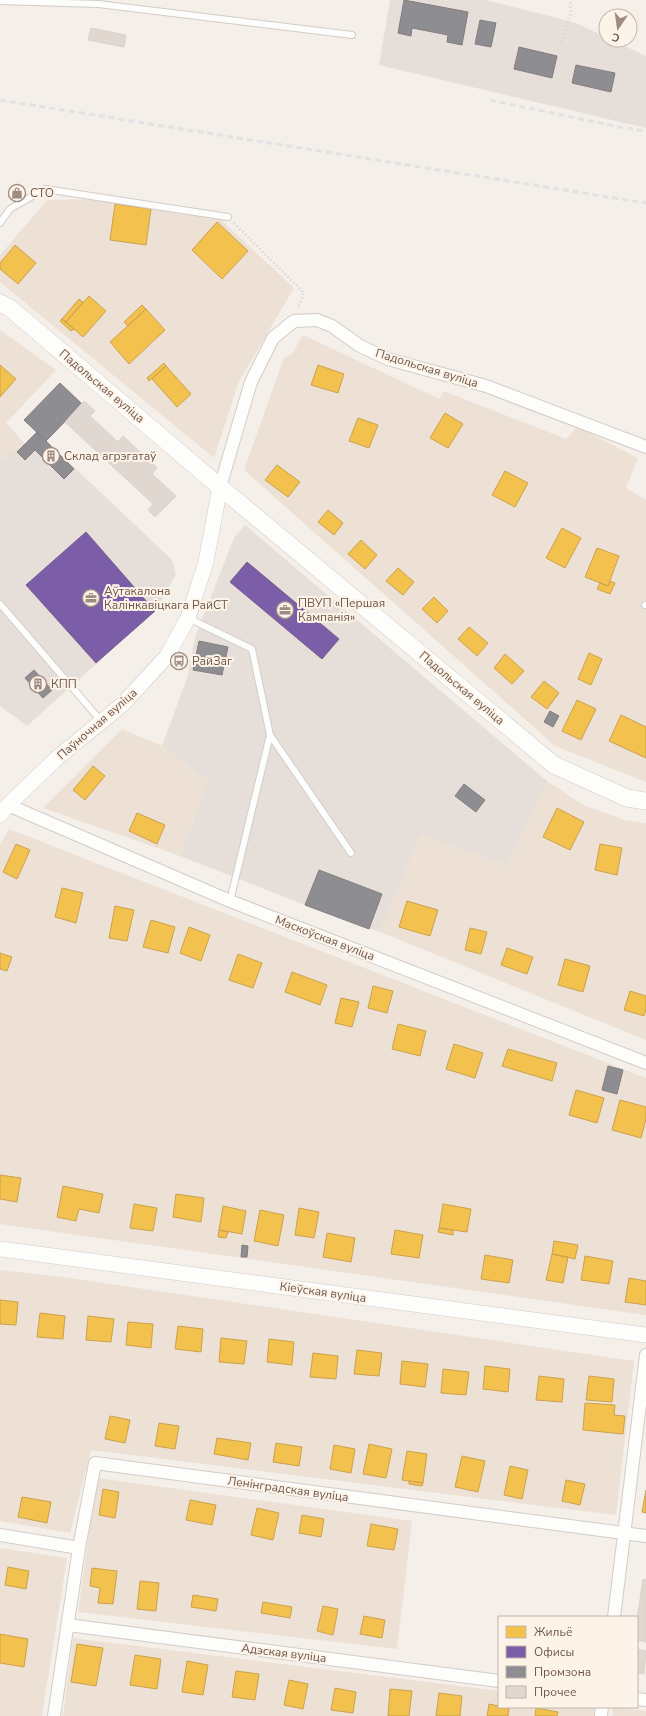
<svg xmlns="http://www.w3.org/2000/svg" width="646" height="1716" font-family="'Nunito Sans',sans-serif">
<rect width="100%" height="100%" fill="#f4efe8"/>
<path fill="#ede1d6" d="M102,199L219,218L294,288L239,381L214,458L0,282V255L47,200Z
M0,330L56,370L6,423L25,444L0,460Z
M303,335L439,399L444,391L566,439L577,427L638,458L626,488L646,500V782L555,746L244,470L284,358L292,354Z
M122,729L162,746L208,781L180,856L43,808Z
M547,781L583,805L625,820L646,823V1040L380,932L421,834L506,865Z
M9,829L646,1078V1315L0,1224V845Z
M0,1270L63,1277L634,1361L616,1515L91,1450L70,1533L0,1521Z
M97,1478L412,1521L397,1649L78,1612Z
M0,1548L67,1558L42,1716H0Z
M73,1638L499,1691V1707H597L595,1716H63Z
M613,1707L646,1711V1716H612Z"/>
<path fill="#e6dfd9" d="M390,0H486L576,23L606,37V40H612L646,56V128L379,65Z
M37,432L172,560L176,574L155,611L27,726L0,706V460L25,444Z
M245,525L547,781L506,865L421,834L380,932L305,905L180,856L208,781L162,746L188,675L195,637L234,538Z"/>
<path fill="#f2c14e" stroke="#cba14d" d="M115,204L151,209L146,245L110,240Z
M217,222L248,251L222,279L192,250Z
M15,245L36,263L18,284L0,269V263Z
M89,296L106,311L83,337L66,322Z
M79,299L83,302L66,322L62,319Z
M142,305L146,309L128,326L124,322Z
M146,309L165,330L129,364L110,342Z
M62,319L74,329L71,331L60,321Z
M164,363L166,366L149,381L147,378Z
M0,365L16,379L0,397Z
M318,365L344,374L338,393L311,385Z
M166,366L191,394L177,407L152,379Z
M445,413L463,424L448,448L430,438Z
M358,418L378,425L369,448L349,441Z
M277,465L300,482L288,497L265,480Z
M505,471L528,483L515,507L492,495Z
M328,510L343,523L334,535L318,522Z
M562,528L581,538L565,568L546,558Z
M361,540L377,555L365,569L348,554Z
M597,548L619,556L608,586L585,577Z
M398,568L414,582L403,595L386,581Z
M610,581L615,583L610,594L597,589L600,583L608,586Z
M434,597L448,611L437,623L422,609Z
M469,627L488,643L477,656L458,639Z
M589,653L602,659L591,685L578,679Z
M505,654L524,671L512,684L494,668Z
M544,681L559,693L547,709L531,697Z
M577,700L596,709L581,740L562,731Z
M621,715L646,727V758L609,741Z
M93,766L105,776L85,800L73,790Z
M557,808L584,822L570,850L543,837Z
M137,813L165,825L157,844L129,831Z
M16,844L30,850L17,879L3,872Z
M600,844L622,848L617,875L595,870Z
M62,888L83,893L76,923L55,917Z
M407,901L438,910L430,936L399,927Z
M115,906L134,910L127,941L109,938Z
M151,920L175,927L168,953L143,947Z
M189,927L210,935L201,961L180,953Z
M470,928L487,932L481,954L465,950Z
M507,948L533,957L527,974L501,965Z
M0,953L12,957L7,971L0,969Z
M238,954L262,963L253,988L229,980Z
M565,959L590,966L583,992L558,985Z
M292,972L327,985L320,1005L285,992Z
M373,986L393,991L387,1013L368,1008Z
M630,991L646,996V1009L644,1016L624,1010Z
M341,998L359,1002L352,1027L335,1023Z
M398,1024L426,1031L420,1056L392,1049Z
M454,1044L483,1053L475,1078L446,1069Z
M508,1049L557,1063L552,1081L502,1066Z
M576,1090L604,1098L597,1123L569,1115Z
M620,1100L646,1107V1119L641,1138L612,1130Z
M0,1175L21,1178L17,1202L0,1199Z
M63,1186L103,1194L99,1213L79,1209L76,1221L57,1217Z
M176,1194L204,1198L201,1222L173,1217Z
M134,1204L157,1208L153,1231L130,1228Z
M443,1204L471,1209L467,1232L439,1228Z
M223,1206L246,1211L242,1234L219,1230Z
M299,1208L319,1212L314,1238L295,1235Z
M260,1210L284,1215L278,1246L254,1241Z
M439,1228L453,1230V1235L438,1232Z
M219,1230L228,1232L226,1238L218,1237Z
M395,1230L423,1235L419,1258L391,1254Z
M327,1233L355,1238L351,1262L323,1257Z
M554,1241L578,1245L575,1259L552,1254Z
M552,1254L568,1257L563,1283L546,1280Z
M485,1255L513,1260L509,1283L481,1279Z
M585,1256L613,1261L609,1284L581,1280Z
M629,1278L646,1281V1305L625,1302Z
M0,1300L18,1302L16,1325L0,1324Z
M40,1313L65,1316L63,1339L37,1337Z
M88,1316L114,1319L111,1342L86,1340Z
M128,1322L153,1324L151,1348L126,1345Z
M178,1326L203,1329L201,1352L175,1349Z
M221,1338L247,1341L244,1364L219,1362Z
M269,1339L294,1342L292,1365L267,1362Z
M357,1350L382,1353L379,1376L354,1374Z
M313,1353L338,1356L336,1379L310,1377Z
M402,1361L428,1364L425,1387L400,1384Z
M485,1366L510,1369L508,1392L483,1389Z
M443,1369L469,1372L466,1395L441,1393Z
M539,1376L564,1379L562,1402L536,1400Z
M589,1376L614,1379L612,1402L586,1400Z
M585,1403L615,1405L614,1415L625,1416L623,1434L583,1430Z
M110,1416L130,1420L125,1443L105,1439Z
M159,1423L179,1426L175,1449L155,1446Z
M217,1438L251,1443L248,1460L214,1454Z
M276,1443L302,1447L299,1466L273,1462Z
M369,1444L392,1449L386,1478L363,1474Z
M334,1445L355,1449L351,1473L330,1469Z
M407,1451L427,1454L423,1483L402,1480Z
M462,1456L485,1461L478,1492L455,1487Z
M510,1466L528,1470L522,1499L504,1495Z
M566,1480L585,1484L580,1505L562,1501Z
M409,1481L423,1483L422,1486L409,1484Z
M103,1489L119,1492L115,1518L99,1515Z
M646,1490V1513L642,1512Z
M22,1497L51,1502L47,1523L18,1517Z
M190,1500L216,1505L212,1525L186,1520Z
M257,1508L279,1513L273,1540L251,1535Z
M302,1515L324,1519L321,1537L299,1533Z
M371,1524L398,1529L394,1550L367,1546Z
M8,1567L29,1571L26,1589L5,1585Z
M92,1568L117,1571L113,1604L98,1603L100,1588L90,1586Z
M140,1581L159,1583L156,1611L137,1609Z
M193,1595L218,1599L216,1611L191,1607Z
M263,1602L292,1607L290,1618L261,1613Z
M323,1606L338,1609L333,1635L317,1631Z
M364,1616L385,1620L382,1638L360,1634Z
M0,1634L28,1639L24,1667L0,1663Z
M77,1644L103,1648L96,1686L71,1682Z
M135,1655L161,1659L157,1689L130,1685Z
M187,1661L208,1665L203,1695L182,1692Z
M236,1671L259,1674L255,1700L232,1697Z
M289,1680L308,1684L303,1709L284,1705Z
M335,1688L356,1692L353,1713L331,1710Z
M390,1689L412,1691L409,1716H388Z
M439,1693L462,1696L460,1716H436Z
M489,1704L509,1708L508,1716H487Z
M536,1708L558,1712L557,1716H535Z"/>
<path fill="#7b5ea7" stroke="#775c8c" d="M86,532L155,611L96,663L26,585Z
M247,562L339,639L322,659L230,582Z"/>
<path fill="#8d8d92" stroke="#847d7d" d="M404,0L468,12L462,45L447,42L448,35L412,28L411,36L398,33Z
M480,20L496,23L491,47L475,44Z
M519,47L557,56L552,78L514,69Z
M576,65L615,73L611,92L572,83Z
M60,383L82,404L46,441L24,420Z
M37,432L74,469L64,479L35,450L25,460L17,452Z
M199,641L228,647L222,675L193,670Z
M34,670L52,690L43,698L25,678Z
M550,711L559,716L553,727L544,722Z
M464,784L485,800L476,812L455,796Z
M319,870L382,894L369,929L305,905Z
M608,1066L623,1070L617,1094L602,1090Z
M242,1245L248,1246L247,1257H241Z"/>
<path fill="#e0d7d1" stroke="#dcd2cb" d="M91,28L126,35L124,47L88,40Z
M84,401L95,411L90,416L118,442L123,436L157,468L152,474L176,496L155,517L148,510L153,504L65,422Z
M643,1579L646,1580V1642L637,1640V1620Z
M637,1649L646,1651L644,1674L637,1673Z"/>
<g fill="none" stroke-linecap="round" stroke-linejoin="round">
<g stroke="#d3ccc7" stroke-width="8">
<path id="service" d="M0,1L98,4L352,35
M0,223L10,209L45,189L228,217
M0,604L102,722
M645,605H646
M188,618L252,649L270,735L351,853
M230,901L270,735"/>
</g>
<g stroke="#d3ccc7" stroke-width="14">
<path id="minor" d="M220,487L251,382L273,338L294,321L317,320L332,326L360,346L388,359L486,386L646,447
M8,805L230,901L646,1063
M0,1535L79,1548L95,1463L646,1536
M614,1617L646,1355
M68,1625L499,1681
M637,1699L646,1700
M54,1716L79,1548
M601,1716L602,1707"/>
</g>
<g stroke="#d3ccc7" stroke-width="16">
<path id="tertiary" d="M0,815L8,805L57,758L123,704L167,656L188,618L206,562L220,487
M0,1249L646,1335"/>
</g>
<g stroke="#d3cbc4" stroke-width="18">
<path id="secondary" d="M0,303L10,308L220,487L554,765L627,798L646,801"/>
</g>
<path stroke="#d5cfc9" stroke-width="2.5" stroke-dasharray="1 3" stroke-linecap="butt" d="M561,42L571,12L570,0
M234,223L304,293L298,308"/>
<use href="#service" stroke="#fdfdfc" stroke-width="6"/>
<use href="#minor" stroke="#fdfdfc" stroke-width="12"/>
<use href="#tertiary" stroke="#fdfdfc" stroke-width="15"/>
<use href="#secondary" stroke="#fdfdfc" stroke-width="17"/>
<path stroke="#e3e1e3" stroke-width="3" stroke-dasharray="6 4" stroke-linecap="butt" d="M0,100L646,203
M490,100L619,127L646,131"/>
</g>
<defs>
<g id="shop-ring" transform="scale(0.9)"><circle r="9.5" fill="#fdf4e9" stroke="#9e8c83" stroke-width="1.5"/><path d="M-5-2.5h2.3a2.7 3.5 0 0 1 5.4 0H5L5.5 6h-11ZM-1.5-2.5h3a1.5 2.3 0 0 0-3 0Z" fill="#9e8c83"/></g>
<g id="building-ring" transform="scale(0.9)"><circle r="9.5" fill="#fdf4e9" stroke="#9e8c83" stroke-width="1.5"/><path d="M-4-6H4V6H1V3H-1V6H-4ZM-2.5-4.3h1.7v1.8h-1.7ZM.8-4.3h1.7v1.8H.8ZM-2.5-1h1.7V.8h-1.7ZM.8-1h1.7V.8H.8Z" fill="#9e8c83"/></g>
<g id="office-ring" transform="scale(0.9)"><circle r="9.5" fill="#fdf4e9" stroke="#9e8c83" stroke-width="1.5"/><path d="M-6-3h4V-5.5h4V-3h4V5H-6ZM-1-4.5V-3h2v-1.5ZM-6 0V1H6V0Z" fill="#9e8c83"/></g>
<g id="bus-ring" transform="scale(0.9)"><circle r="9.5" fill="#fdf4e9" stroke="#9e8c83" stroke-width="1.5"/><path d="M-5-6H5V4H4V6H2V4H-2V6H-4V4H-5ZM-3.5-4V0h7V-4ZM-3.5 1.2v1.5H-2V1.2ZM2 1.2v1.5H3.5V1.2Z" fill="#9e8c83"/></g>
</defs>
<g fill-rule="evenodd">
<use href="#shop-ring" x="17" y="193"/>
<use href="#building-ring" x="51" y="456"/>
<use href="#office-ring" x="91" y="598"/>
<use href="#office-ring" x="285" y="610"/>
<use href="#bus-ring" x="179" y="661"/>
<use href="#building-ring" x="38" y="684"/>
</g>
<g text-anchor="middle" stroke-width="4" stroke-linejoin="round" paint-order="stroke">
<g font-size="12" fill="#6f574c" stroke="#fdf4e9" text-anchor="start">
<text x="30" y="197">СТО</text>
<text x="64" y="460">Склад агрэгатаў</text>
<text x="104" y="595">Аўтакалона<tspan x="104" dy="14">Калінкавіцкага РайСТ</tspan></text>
<text x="298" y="607">ПВУП «Першая<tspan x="298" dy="14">Кампанія»</tspan></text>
<text x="192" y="665">РайЗаг</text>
<text x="51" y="688">КПП</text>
</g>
<g font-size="12" fill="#6f574c" stroke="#fdf4e9">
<text transform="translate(427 368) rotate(17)" y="4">Падольская вуліца</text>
<text transform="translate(102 386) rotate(40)" y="4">Падольская вуліца</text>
<text transform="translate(462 688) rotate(40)" y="4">Падольская вуліца</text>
<text transform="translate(97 724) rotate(-41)" y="4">Паўночная вуліца</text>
<text transform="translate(325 938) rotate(21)" y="4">Маскоўская вуліца</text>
<text transform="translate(323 1292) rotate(8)" y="4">Кіеўская вуліца</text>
<text transform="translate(288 1489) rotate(8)" y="4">Ленінградская вуліца</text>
<text transform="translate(284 1653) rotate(7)" y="4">Адэская вуліца</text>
</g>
</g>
<rect x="498" y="1616" width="140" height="92" fill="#fdf4e9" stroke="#c4b5aa"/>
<rect x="506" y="1626" width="20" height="12" fill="#f2c14e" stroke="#c4b5aa"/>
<text x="534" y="1636" font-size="12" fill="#6f574c">Жильё</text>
<rect x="506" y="1646" width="20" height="12" fill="#7b5ea7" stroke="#c4b5aa"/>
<text x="534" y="1656" font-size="12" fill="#6f574c">Офисы</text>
<rect x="506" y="1666" width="20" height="12" fill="#8d8d92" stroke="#c4b5aa"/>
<text x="534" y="1676" font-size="12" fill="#6f574c">Промзона</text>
<rect x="506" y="1686" width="20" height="12" fill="#e0d7d1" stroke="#c4b5aa"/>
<text x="534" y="1696" font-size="12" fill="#6f574c">Прочее</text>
<g transform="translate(618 28) rotate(193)"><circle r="19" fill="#fdf4e9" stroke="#c4b5aa"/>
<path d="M0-3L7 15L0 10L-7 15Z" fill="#9e8c83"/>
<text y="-6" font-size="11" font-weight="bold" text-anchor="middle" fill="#6f574c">С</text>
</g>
</svg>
